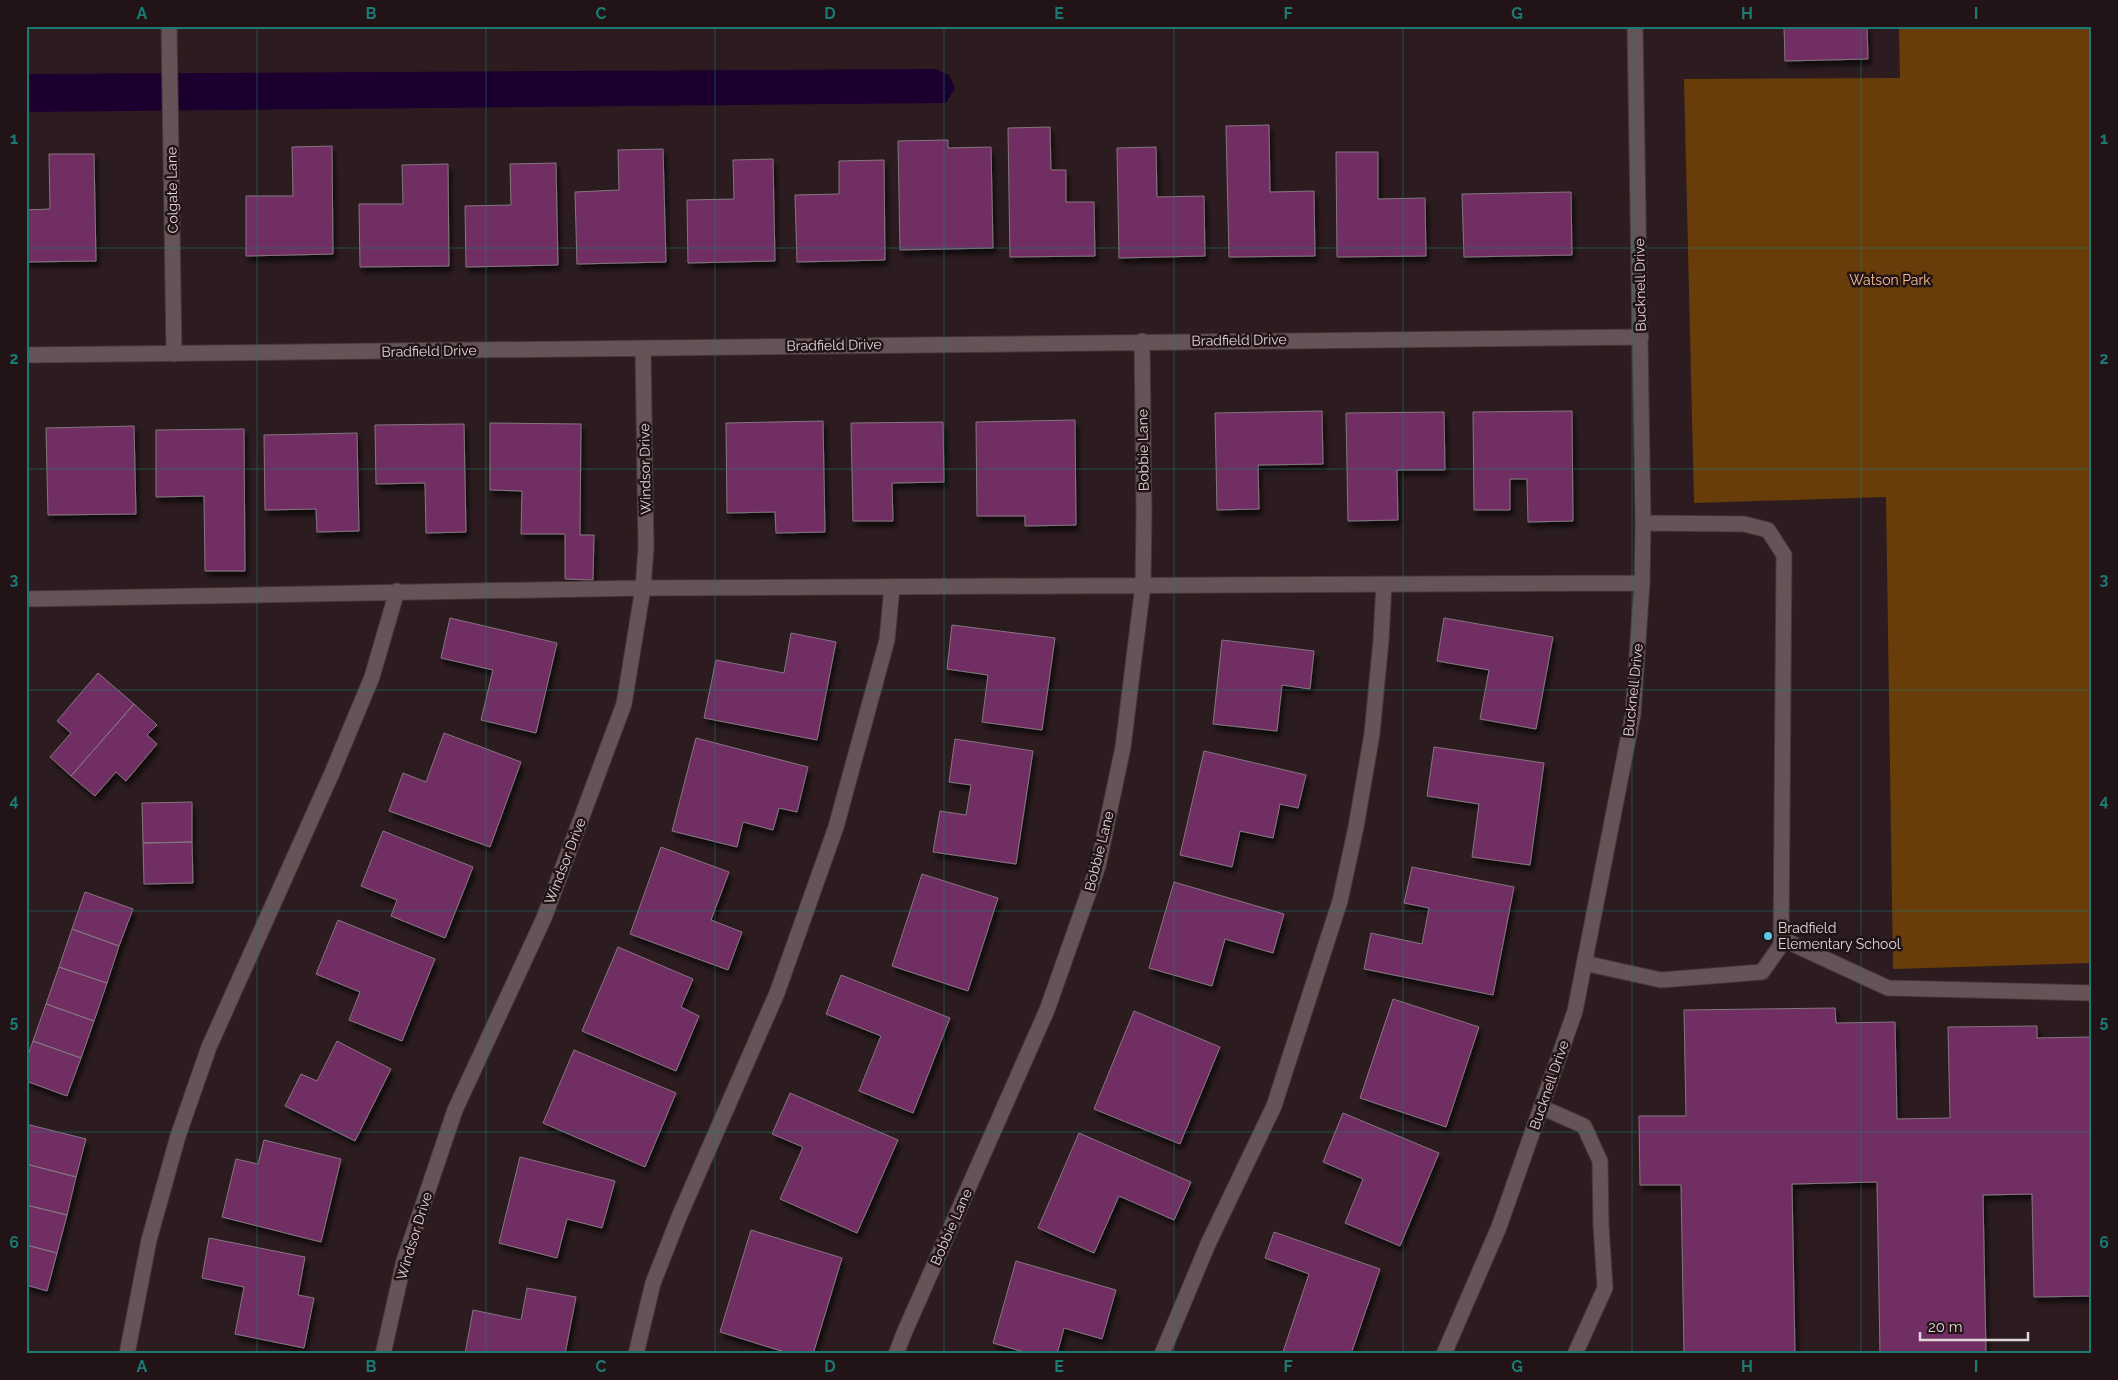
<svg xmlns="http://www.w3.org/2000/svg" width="2118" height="1380" font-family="Raleway,sans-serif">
<defs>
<filter id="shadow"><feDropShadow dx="3" dy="5.5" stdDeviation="2.5" flood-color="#0009"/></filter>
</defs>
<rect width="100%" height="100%" fill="#2c1c20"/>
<path fill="#693d09" d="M1899,26H2092V963L1893,969L1886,497L1694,503L1684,79L1900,78Z"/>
<path fill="#1b002f" d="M935,69L949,75L955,88L946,103L26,112V74Z"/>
<path fill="#6f2f62" stroke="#857580" filter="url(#shadow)" d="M1784,26H1867L1868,59L1785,61Z
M1269,125L1270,192L1314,191L1315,256L1229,257L1226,126Z
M1050,127L1051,170H1066V202H1094L1095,256L1010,257L1008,128Z
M948,140V148L991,147L993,248L900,250L898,141Z
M332,146L333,254L246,256V196H293L292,147Z
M1156,147L1157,197L1204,196L1205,256L1119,258L1117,148Z
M663,149L666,262L577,264L575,192L619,190L618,150Z
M1336,152H1378V199L1425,198L1426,256L1337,257Z
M49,154H94L96,261L26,262V210L50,209Z
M773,159L775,261L688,263L687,200L734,199L733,160Z
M884,160L885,260L797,262L795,195L839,194V161Z
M556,163L558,265L466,267L465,206L511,205L510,164Z
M448,164L449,266L360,267L359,204H403L402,165Z
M1571,192L1572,255L1464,257L1462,194Z
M1322,411L1323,464L1258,465L1259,509L1217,510L1215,413Z
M1572,411L1573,521L1528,522L1527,479H1510V510H1474L1473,412Z
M1444,412L1445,470H1397L1398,520L1348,521L1346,413Z
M1075,420L1076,525L1025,526V516H977L976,422Z
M823,421L825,532L776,533L775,512L727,513L726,423Z
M943,422L944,482L892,483L893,521H853L851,423Z
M490,423L581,424L580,535H594L593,580L565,579V534H521L522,491L490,490Z
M464,424L466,532L426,533L425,483L376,484L375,425Z
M134,426L136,514L48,515L46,428Z
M244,429L245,571H205L204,496L156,497V430Z
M357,433L359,531L317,532L316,509L265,510L264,435Z
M450,618L557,643L536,733L481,720L493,670L441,658Z
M1444,618L1553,637L1536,729L1480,719L1489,670L1437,661Z
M952,625L1055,638L1042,730L982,722L988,675L947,669Z
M791,633L836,642L817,740L704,718L716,660L784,673Z
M1222,640L1314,651L1310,689L1282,685L1277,731L1213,724Z
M98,673L134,704L71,776L50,757L71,733L57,721Z
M134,704L157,725L147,735L157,744L126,781L116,772L95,796L71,776Z
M444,733L521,762L490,847L389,811L403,773L426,782Z
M696,738L808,767L797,812L779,808L773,830L743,822L737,847L672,831Z
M955,739L1033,751L1016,864L933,852L940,811L966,815L971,785L949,782Z
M1434,747L1544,763L1530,865L1472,857L1479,804L1427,796Z
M1204,751L1306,775L1298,808L1280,804L1273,838L1240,831L1232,867L1180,855Z
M192,802V842L143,843L142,803Z
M383,831L473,867L445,938L391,916L397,900L361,886Z
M192,842L193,883L144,884L143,843Z
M661,847L729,872L711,920L742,932L728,970L630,934Z
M1412,867L1514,887L1493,995L1364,969L1371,933L1422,944L1429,908L1404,903Z
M922,874L998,898L968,991L892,966Z
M1174,882L1284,914L1273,953L1225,939L1212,986L1149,968Z
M85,892L133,909L119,946L72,929Z
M338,920L435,959L402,1041L349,1020L360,992L316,974Z
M72,929L119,946L107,983L59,967Z
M618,947L693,979L681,1007L699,1016L676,1071L582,1031Z
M59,967L107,983L94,1021L46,1004Z
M841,975L950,1018L913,1113L859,1091L881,1036L826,1014Z
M1393,999L1479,1027L1446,1127L1360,1098Z
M46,1004L94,1021L81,1058L33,1041Z
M1835,1008L1836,1023L1895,1022L1897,1119L1950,1118L1948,1027L2037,1026V1038L2092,1037V1296L2034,1297L2032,1194L1983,1195L1986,1354H1880L1877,1182L1792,1184L1795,1354H1684L1681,1185H1640L1639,1116H1686L1684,1010Z
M1134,1011L1220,1047L1180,1144L1094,1109Z
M33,1041L81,1058L67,1096L26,1081V1061Z
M337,1041L391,1069L355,1141L285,1106L301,1074L317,1081Z
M574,1050L676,1093L645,1167L543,1123Z
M790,1093L898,1140L857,1233L780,1199L803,1147L772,1134Z
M1343,1113L1439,1153L1400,1246L1345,1223L1363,1179L1323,1162Z
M26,1124L86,1139L76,1177L26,1164Z
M1079,1133L1191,1182L1174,1220L1119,1196L1094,1253L1038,1228Z
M264,1140L341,1159L321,1242L222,1217L236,1159L258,1164Z
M520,1157L615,1181L602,1228L567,1219L557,1258L499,1243Z
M26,1164L76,1177L67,1215L26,1205Z
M26,1205L67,1215L57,1253L26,1245Z
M751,1230L842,1258L813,1354H791L720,1332Z
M1274,1232L1380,1269L1351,1354H1288L1283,1352L1309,1274L1265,1258Z
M209,1238L305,1257L298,1295L314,1298L304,1348L235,1334L244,1287L202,1278Z
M26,1245L57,1253L47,1291L26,1285Z
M1016,1261L1116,1290L1102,1339L1064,1328L1057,1354H1031L993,1343Z
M527,1288L576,1297L565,1354H465L473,1310L521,1320Z"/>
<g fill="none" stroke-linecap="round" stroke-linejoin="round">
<g stroke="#45383a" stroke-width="17">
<path id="minor" d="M169,26L174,354
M26,355L1641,337
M26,599L643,588L1642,583
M1782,939L1888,988L2092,993
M1584,963L1661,980L1762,972L1781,945L1784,555L1768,530L1744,524L1643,523
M1541,1107L1584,1126L1600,1161L1601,1225L1605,1288L1575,1354
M127,1354L149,1240L178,1136L209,1047L332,773L372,677L397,591
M383,1354L404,1261L455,1110L544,918L624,704L643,588L646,548L643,348
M636,1354L653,1283L679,1217L777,993L836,827L887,640L892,587
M896,1354L905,1331L1047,1010L1098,866L1123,747L1143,585L1144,512L1142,341
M1162,1354L1208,1244L1274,1106L1340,901L1356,827L1372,734L1381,640L1384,584
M1444,1354L1499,1227L1575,1011L1633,714L1642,583L1643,523L1635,26"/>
</g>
<use href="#minor" stroke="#665357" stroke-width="15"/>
</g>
<path fill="none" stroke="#197b73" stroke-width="1" stroke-opacity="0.55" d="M257,26V1354M486,26V1354M715,26V1354M944,26V1354M1174,26V1354M1403,26V1354M1632,26V1354M1861,26V1354M26,248H2092M26,469H2092M26,690H2092M26,911H2092M26,1132H2092"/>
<circle fill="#5bc8e7" stroke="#221316" stroke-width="2" cx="1768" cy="936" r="5"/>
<g text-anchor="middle" stroke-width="5" stroke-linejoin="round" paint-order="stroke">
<g font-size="14" fill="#e0d5d7" stroke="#221316">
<text transform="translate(172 190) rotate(-91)" y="5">Colgate Lane</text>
<text transform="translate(1640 285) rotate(-91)" y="5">Bucknell Drive</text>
<text transform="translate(1239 340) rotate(-1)" y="5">Bradfield Drive</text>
<text transform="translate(834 345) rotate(-1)" y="5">Bradfield Drive</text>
<text transform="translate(429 351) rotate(-1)" y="5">Bradfield Drive</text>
<text transform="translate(1143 450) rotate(-91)" y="5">Bobbie Lane</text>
<text transform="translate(645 469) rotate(-91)" y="5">Windsor Drive</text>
<text transform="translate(1633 690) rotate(-84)" y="5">Bucknell Drive</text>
<text transform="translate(1099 851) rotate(-76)" y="5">Bobbie Lane</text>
<text transform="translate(565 861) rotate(-69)" y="5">Windsor Drive</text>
<text transform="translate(1549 1085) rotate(-71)" y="5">Bucknell Drive</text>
<text transform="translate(951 1227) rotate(-66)" y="5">Bobbie Lane</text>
<text transform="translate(414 1236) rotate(-73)" y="5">Windsor Drive</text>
</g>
<g font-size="14" fill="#f3bf91" stroke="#221316">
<text x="1890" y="285">Watson Park</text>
</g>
<g font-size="14" fill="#e0d5d7" stroke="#221316" text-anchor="start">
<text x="1778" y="933">Bradfield<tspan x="1778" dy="16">Elementary School</tspan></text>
</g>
</g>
<rect width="2118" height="1380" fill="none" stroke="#221316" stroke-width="55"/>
<path d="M1920 1332v8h108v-8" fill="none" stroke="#e0d5d7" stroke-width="2.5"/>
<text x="1928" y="1332" font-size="15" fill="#e0d5d7" stroke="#221316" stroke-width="4" paint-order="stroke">20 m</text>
<rect x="28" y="28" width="2062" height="1324" fill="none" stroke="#197b73" stroke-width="2"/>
<g font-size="16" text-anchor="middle" font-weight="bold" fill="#197b73">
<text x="142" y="19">A</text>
<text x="371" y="19">B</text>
<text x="601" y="19">C</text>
<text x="830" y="19">D</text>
<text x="1059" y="19">E</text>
<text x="1288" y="19">F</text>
<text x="1517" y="19">G</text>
<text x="1747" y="19">H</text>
<text x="1976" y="19">I</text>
<text x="14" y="144">1</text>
<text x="2104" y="144">1</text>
<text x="14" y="364">2</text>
<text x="2104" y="364">2</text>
<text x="14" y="585">3</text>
<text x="2104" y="585">3</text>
<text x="14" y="806">4</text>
<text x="2104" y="806">4</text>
<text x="14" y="1027">5</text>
<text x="2104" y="1027">5</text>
<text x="14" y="1248">6</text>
<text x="2104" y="1248">6</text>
<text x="142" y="1372">A</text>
<text x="371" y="1372">B</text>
<text x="601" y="1372">C</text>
<text x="830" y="1372">D</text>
<text x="1059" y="1372">E</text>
<text x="1288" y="1372">F</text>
<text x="1517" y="1372">G</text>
<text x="1747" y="1372">H</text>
<text x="1976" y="1372">I</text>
</g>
</svg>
